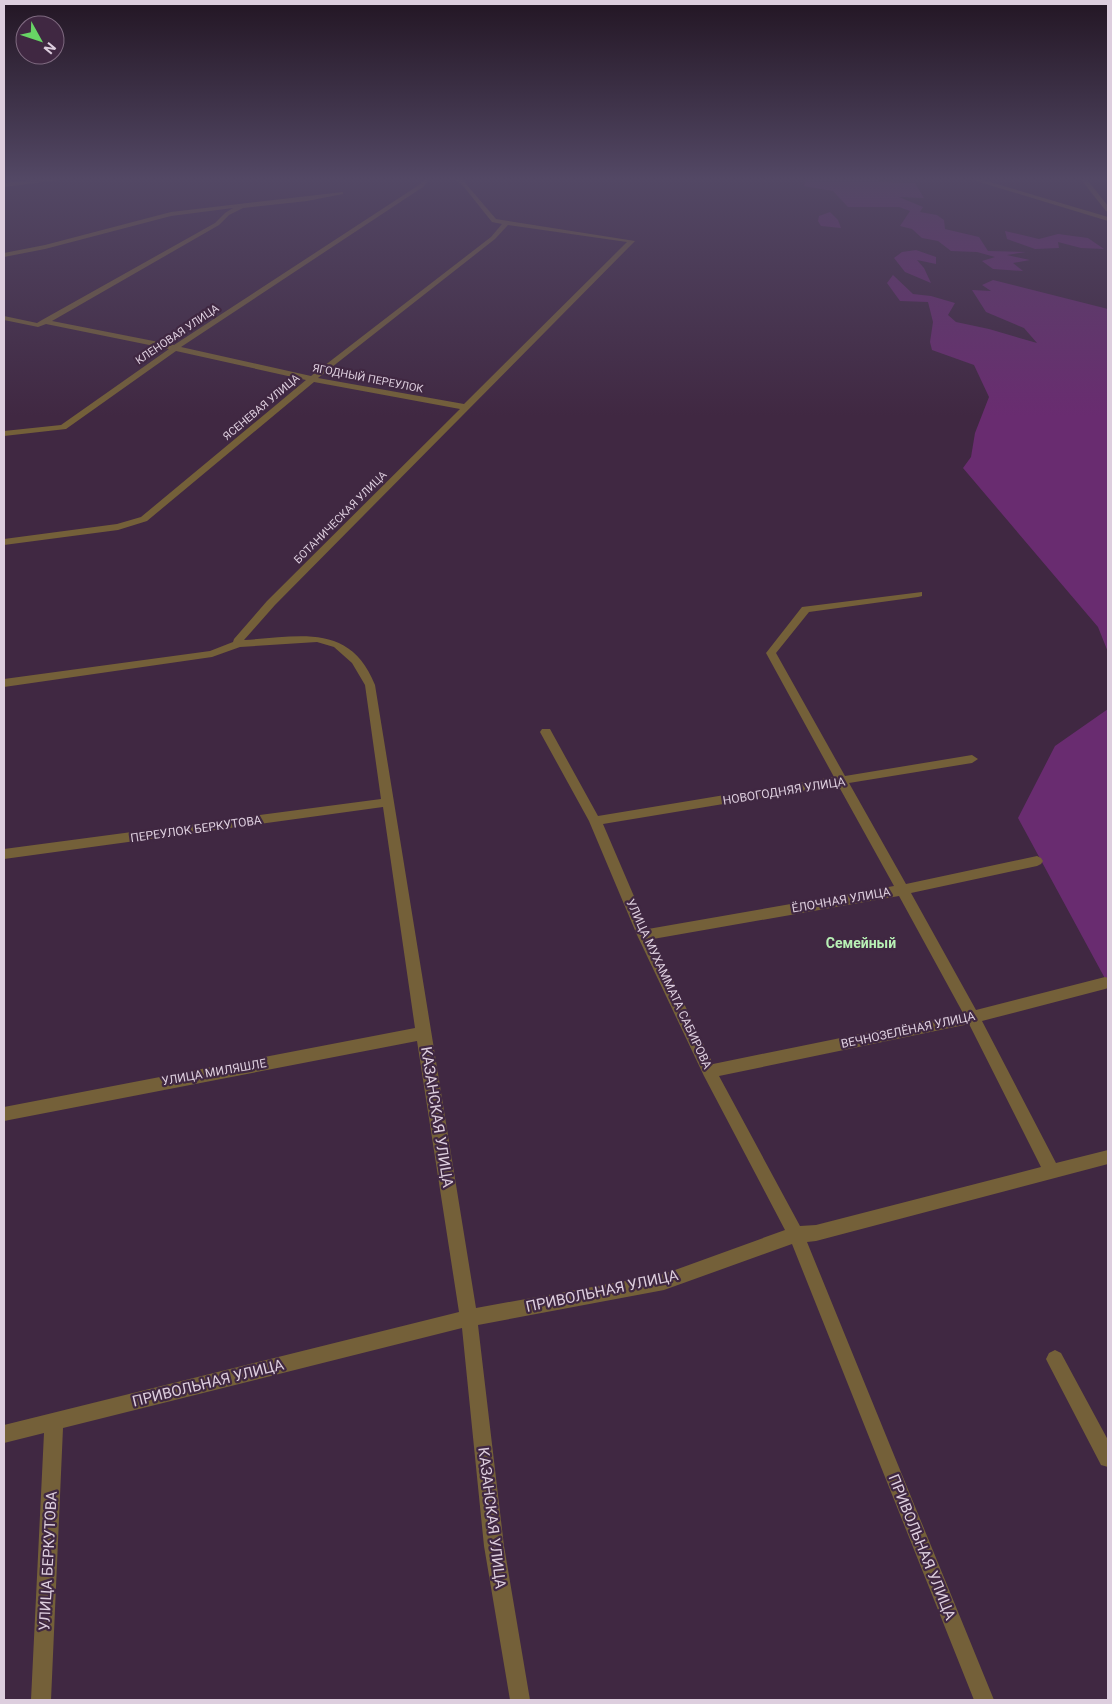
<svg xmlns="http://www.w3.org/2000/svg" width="1112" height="1704" font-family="Roboto,sans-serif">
<rect width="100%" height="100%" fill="#402842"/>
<path fill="#692c70" d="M807,177H877L879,182L915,183L924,198L899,197L923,207L920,212L937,215L944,220L945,229L979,237L988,251L1026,252L1007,255L1030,260L1013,263L1023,271L993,269L982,261L995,257L977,252L951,251L938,241L922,238L912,229L900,226L910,211L899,207H848L833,191L804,186Z
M830,212L838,220L841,228L821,226L818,221L819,216Z
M1005,231L1039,239L1058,234L1088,238L1104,249L1081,248L1058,242L1059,248L1035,249L1007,239Z
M916,250L936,257V264L917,260L924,268L931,283L905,272L894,258L902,252Z
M893,275L913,294L931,296L955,303L948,315L956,322L989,329L1037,343L1024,328L986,312L972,290L991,291L982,285L993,280L1108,309V652L1098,627L963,468L971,457L975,433L989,397L974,365L932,350L930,342L933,322L928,302L900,301L887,283Z
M1108,709V984L1018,818L1055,746Z"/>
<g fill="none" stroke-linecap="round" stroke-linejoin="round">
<path fill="#746039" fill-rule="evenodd" d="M61,177H83L4,187V183Z
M426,177H432L423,187L181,347L311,376L491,237L502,224L492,222L464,187L453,177H460L496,219L635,241L275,605L244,640C299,637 350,622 375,685L476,1308L664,1274L785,1230L704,1076L637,935L589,821L540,732L542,729H550L598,816L834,777L766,653L802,607L922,592V596L918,597L809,612L776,653L845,776L972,755L978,759L972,763L849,783L906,884L1037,856L1041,858L1043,861L1041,864L1037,866L911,893L976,1010L1105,977L1108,978V988L1105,989L982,1021L1056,1163L1108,1150V1164L816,1241L807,1242L994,1700H974L792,1244L664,1290L478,1325L504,1546L530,1700H510L484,1546L462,1328L63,1428L51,1700H31L44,1433L4,1443V1425L459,1312L417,1041L4,1121V1107L415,1028L383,807L4,859V849L381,799L365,685L352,663L334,647L317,642L240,647L212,657L4,687V679L210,651L233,642L234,639L267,601L460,409L314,382L147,521L118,530L4,545V539L117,524L141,517L306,380L176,351L66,429L4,436V431L61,425L169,349L46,324L38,327L4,320V316L37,323L42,320L215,223L225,213L233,208L171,216L45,249L4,257V253L45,245L171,212L343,192V194L307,201L243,208L229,215L219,225L52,321L174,345L419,185ZM508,225L627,242L464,404L318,378L495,239ZM838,785L894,886L648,929L603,824ZM899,896L963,1013L713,1064L653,939ZM969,1024L1041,1167L816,1225L800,1226L719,1076Z
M963,177H973L1108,217V221Z
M1079,177H1085L1108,206V212L1106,211Z
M1055,1350L1061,1353L1108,1440V1467L1101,1465L1049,1365L1046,1359L1049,1353Z"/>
</g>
<linearGradient id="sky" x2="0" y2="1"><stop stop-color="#231624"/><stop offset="0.43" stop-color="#534865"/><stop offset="1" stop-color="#534865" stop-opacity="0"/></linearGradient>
<rect width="1112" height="416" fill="url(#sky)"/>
<g text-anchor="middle" stroke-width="4.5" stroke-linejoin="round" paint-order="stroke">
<g font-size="11" fill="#ddcede" stroke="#402842">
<text transform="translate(177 334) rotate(-34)" y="4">КЛЕНОВАЯ УЛИЦА</text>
<text transform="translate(368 378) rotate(11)" y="4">ЯГОДНЫЙ ПЕРЕУЛОК</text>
<text transform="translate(261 407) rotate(-40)" y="4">ЯСЕНЕВАЯ УЛИЦА</text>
<text transform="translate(340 517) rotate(-45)" y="4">БОТАНИЧЕСКАЯ УЛИЦА</text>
</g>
<g font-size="12" fill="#ddcede" stroke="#402842">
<text transform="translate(784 791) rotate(-9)" y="4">НОВОГОДНЯЯ УЛИЦА</text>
<text transform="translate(196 829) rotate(-8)" y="4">ПЕРЕУЛОК БЕРКУТОВА</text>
<text transform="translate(841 900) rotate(-10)" y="4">ЁЛОЧНАЯ УЛИЦА</text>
<text transform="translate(669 984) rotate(65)" y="4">УЛИЦА МУХАММАТА САБИРОВА</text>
<text transform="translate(908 1030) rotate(-12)" y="4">ВЕЧНОЗЕЛЁНАЯ УЛИЦА</text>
<text transform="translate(214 1072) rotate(-10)" y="4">УЛИЦА МИЛЯШЛЕ</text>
</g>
<g font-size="14" font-weight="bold" fill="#b8f1b5" stroke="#402842">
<text x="861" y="948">Семейный</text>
</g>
<g font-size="15" fill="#ddcede" stroke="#402842">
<text transform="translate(437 1117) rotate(81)" y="5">КАЗАНСКАЯ УЛИЦА</text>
<text transform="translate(602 1291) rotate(-12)" y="5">ПРИВОЛЬНАЯ УЛИЦА</text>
<text transform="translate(208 1383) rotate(-14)" y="5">ПРИВОЛЬНАЯ УЛИЦА</text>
<text transform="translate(492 1518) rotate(83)" y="5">КАЗАНСКАЯ УЛИЦА</text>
<text transform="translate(922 1547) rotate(68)" y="5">ПРИВОЛЬНАЯ УЛИЦА</text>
<text transform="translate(48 1561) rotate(-87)" y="5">УЛИЦА БЕРКУТОВА</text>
</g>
</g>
<rect width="1112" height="1704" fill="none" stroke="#ddcede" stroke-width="10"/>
<g transform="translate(40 40) rotate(130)"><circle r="24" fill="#402842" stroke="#7f6a80"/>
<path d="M0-4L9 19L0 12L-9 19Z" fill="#68d465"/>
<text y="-8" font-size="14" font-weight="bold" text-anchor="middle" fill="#ddcede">N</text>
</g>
</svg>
